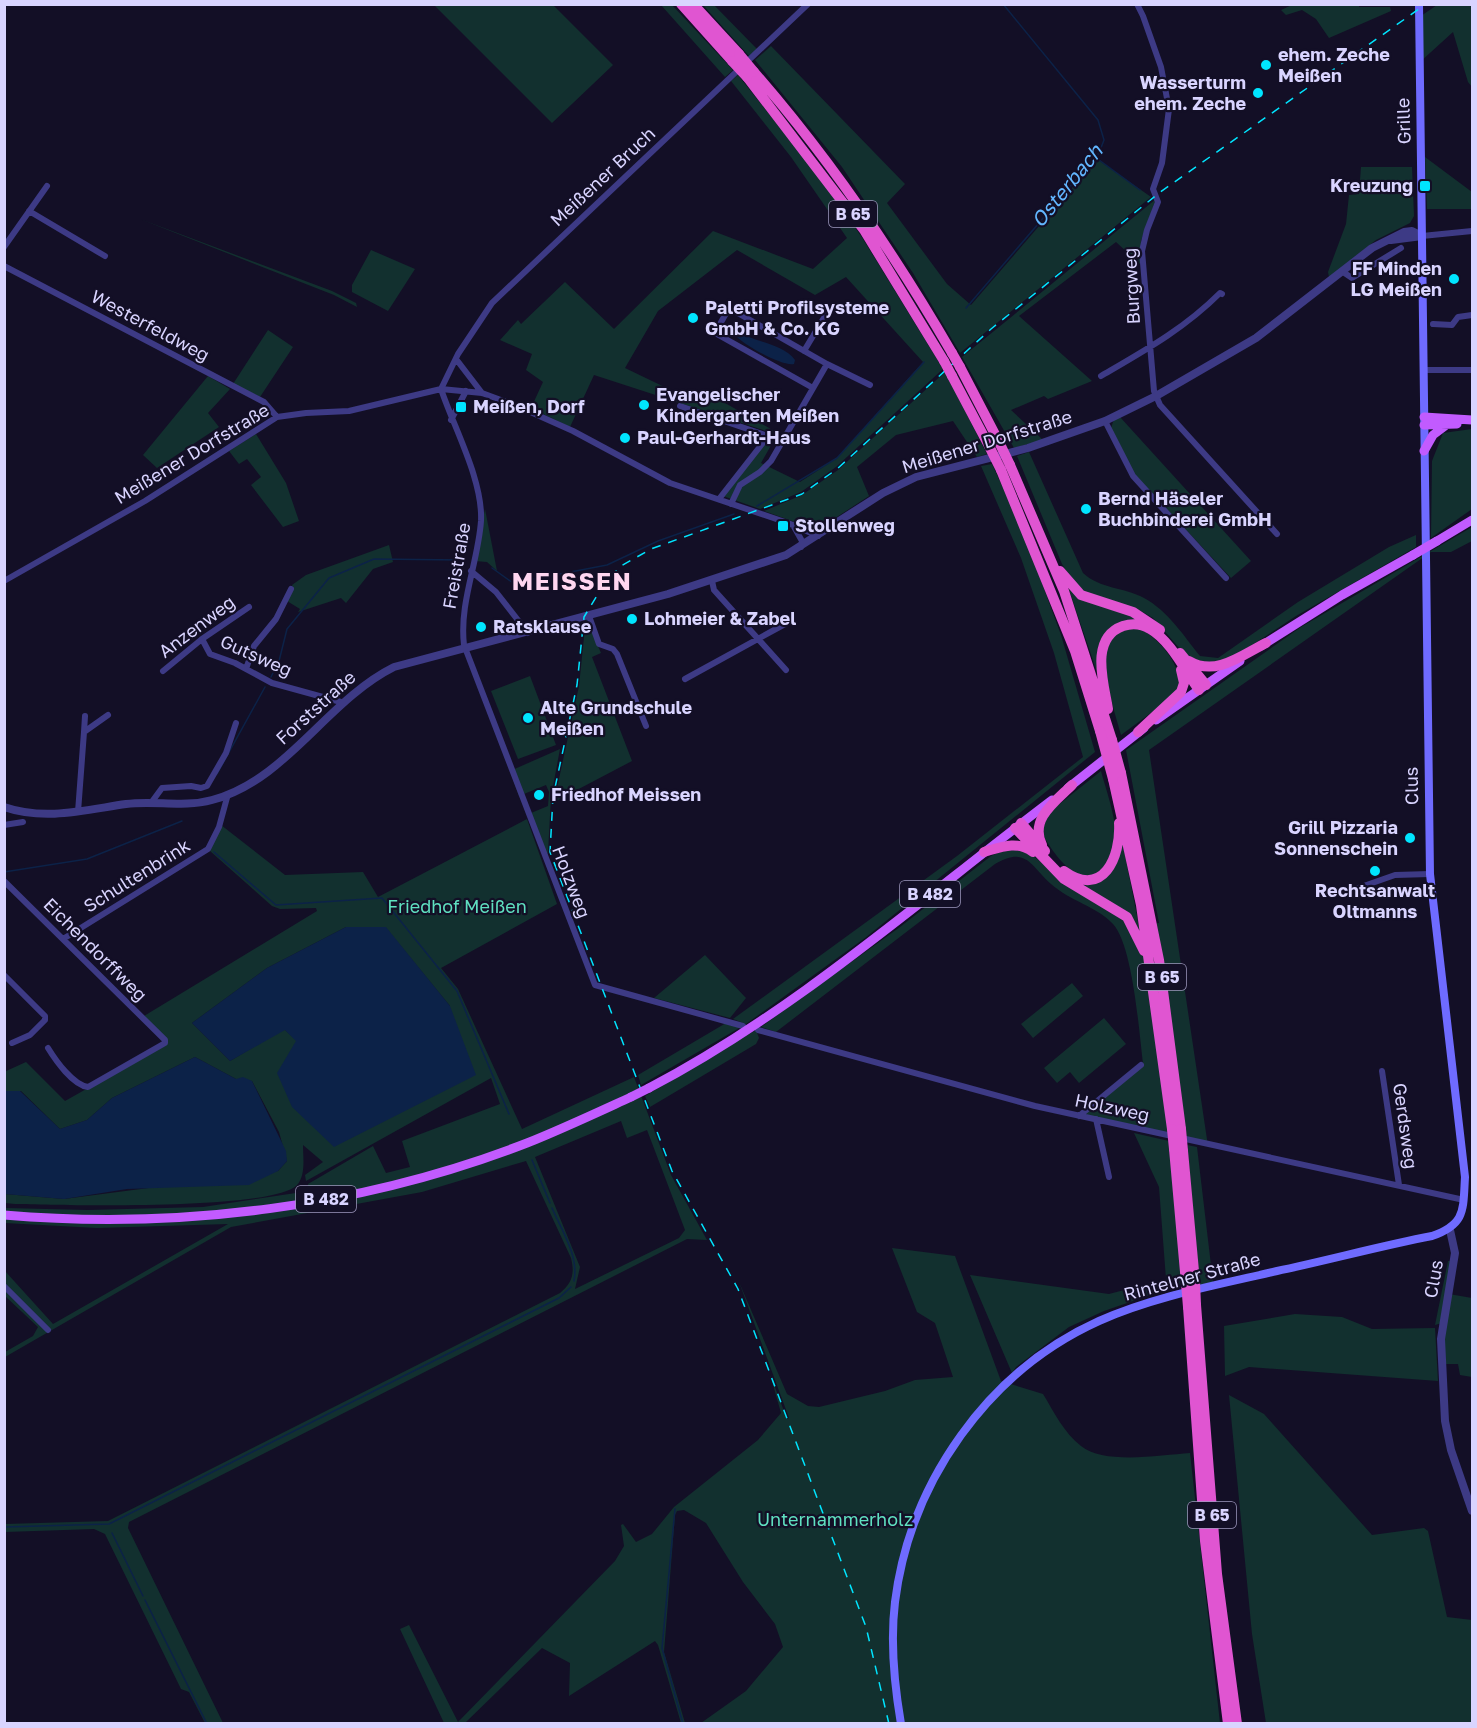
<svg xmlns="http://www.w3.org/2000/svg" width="1477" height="1728" font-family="'Golos Text',sans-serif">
<rect width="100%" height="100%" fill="#130f26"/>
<path fill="#12302f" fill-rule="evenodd" d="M529,4L553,5L613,65L552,123L434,5Z
M661,5H672L733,70L725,77Z
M703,5H714L757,49L749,56Z
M1359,5V7H1390L1391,11L1329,38L1316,19L1302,10L1286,15L1281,10L1292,5Z
M1437,5H1472V87L1468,82L1453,32L1420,62L1418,18Z
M771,46L905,184L887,203L947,284L971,305L1097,159L1151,197L960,353L913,273L842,167L755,60Z
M738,75L828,188L863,239L943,369L836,467L801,492L760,509L723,496L762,447L766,431L594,375L570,427L531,408L543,382L526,370L532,354L500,340L518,320L521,324L565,282L614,329L713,231L813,269L847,238L791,157L731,81ZM737,250L815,295L846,277L923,362L837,458L800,482L761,463L778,433L709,394L702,405L625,368L658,311Z
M1425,157L1472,192V209H1427Z
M1361,167H1412L1414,216L1410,223L1376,240L1329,277L1328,272L1346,224L1349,195L1359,194Z
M1156,199L1141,241L1140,264L1116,242L1019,316L1092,381L1048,399L1044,396L1011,410L1043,440L1014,448L962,357Z
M140,219L332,291L356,303L357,307L334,295Z
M371,250L415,269L388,311L352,292V285Z
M268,330L293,347L260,397L233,384Z
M945,372L987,454L977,457L953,421L896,435L857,467L869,496L817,530L764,511L802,495L838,470Z
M208,376L230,389L208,413L219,427L157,468L143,455Z
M1120,417L1251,561L1231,578L1135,475L1111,428L1114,419Z
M1472,429V509L1431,538L1432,461L1443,433Z
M256,434L286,483L299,521L283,527L251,485L261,477L247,459L239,464L229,451Z
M1029,452L1083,573C1100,589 1124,587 1144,598C1168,611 1183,635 1200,656L1218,658L1298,602L1389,547L1416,535V547L1296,616L1228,661L1217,665L1187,657L1153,618L1139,610L1085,593L1070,577L1062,564L1017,456Z
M992,464L1022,529L1061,635L1095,752L865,938L746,1024L733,1019L957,856L1083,757L1054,653L1021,558L981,466Z
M485,509L497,571L487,562L475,561Z
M1472,527V541L1451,552H1431L1149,750L1208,1146L1079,1116L1143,1063C1139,1032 1133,946 1113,924C1096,906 1070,901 1051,884C1030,865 1026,846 995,864L776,1032L761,1027L900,927L991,856C1026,839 1039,861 1063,883L1095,881L1122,840L1139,926L1159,923L1126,750L1301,627Z
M389,545L393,562L373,569L346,603L341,598L298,612L300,609L287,601L293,588L292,585L306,575Z
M1068,587L1140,618L1111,628L1098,675Z
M586,618L601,653L592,657L632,761L554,802L579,686Z
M1142,629C1162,643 1176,659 1181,684L1174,696L1121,735C1115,711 1089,642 1123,630C1128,628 1136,629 1142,629Z
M530,676L556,745L518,759L491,691Z
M560,749L551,797L548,853L546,854L531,813L548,806L549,792L546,785L519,796L510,771Z
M1101,771C1106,790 1120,828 1115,848C1114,853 1109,860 1106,864C1085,899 1052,853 1042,833L1047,814Z
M527,819L557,904L441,968L458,989L522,1129L634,1077L671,1175L707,1240L687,1239L129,1522L128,1528L223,1723H205L189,1692L181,1689L105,1534L94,1529L5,1532V1524L108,1521L560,1293C572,1283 575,1274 571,1258L526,1161L422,1192L231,1227L5,1357V1352L33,1336L38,1327L5,1296V1271L53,1324L228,1224L97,1228L5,1223V1208L88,1210L203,1207L309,1191L308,1184L373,1146L386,1173L410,1167L402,1141L500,1104L491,1078L306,1181L305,1175L323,1162L303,1145C303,1157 306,1175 297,1185C272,1211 58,1205 15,1204L5,1203V1194L64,1199L278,1171L287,1161L279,1132L252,1081L236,1079L195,1057L112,1098L87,1120L60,1129L21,1091H5L4,1072L26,1062L65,1101L168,1043L144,1016L317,911L316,908L280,909L272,906L210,851L221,825L285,875L363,872L378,897ZM346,927L386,928L450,1006L296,1040L284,1029L230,1061L192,1023L267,968ZM621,1121L627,1138L647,1130L685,1230L679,1238L575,1289L580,1267L535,1157Z
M705,955L746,998L730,1018L654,998Z
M1072,983L1083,996L1033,1038L1021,1024Z
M1104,1018L1126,1044L1079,1083L1070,1072L1057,1083L1044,1068Z
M726,1023L741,1027L641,1085L638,1075Z
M756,1030L759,1038L756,1044L650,1107L645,1096Z
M1134,1133L1169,1141L1182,1284L1104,1311L1069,1327L1016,1367L1012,1373L970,1275L1109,1294L1166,1279L1159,1187Z
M1187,1145L1197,1147L1213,1282L1200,1285Z
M892,1248L955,1256L1001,1381L1043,1394C1054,1412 1064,1433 1081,1446C1104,1465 1161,1455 1190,1453L1220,1723H701L746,1691L783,1647L775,1624L743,1582L706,1523L684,1510L677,1511L675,1515L664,1652L685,1723H681L658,1645L655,1641L569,1696L570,1663L542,1648L466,1722L444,1723L400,1629L409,1625L458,1722L615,1561L624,1546L621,1525L623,1524L636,1542L652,1534L674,1507L758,1440L781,1413L770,1374L787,1419L789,1418L739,1282L787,1394L808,1406L819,1407L885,1391L915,1380L953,1377L935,1323L917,1312Z
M1448,1261H1454L1449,1294L1472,1298V1377L1460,1375L1458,1364H1446L1442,1323L1435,1325Z
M1295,1314L1342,1317L1372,1329L1435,1328L1438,1381L1249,1367L1225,1376L1224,1326Z
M1229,1395L1264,1414L1372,1535L1424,1528L1428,1531L1447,1617L1472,1620V1723H1266L1252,1634Z"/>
<path fill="#0c2248" d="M738,331C755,343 782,343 795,360L794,364C782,367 740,343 733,333Z
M346,927H386L450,1006L476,1075L334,1147L292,1107L277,1073L296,1041L285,1030L230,1061L192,1023L267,968Z
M195,1057L236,1079L243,1077L252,1081L286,1151L287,1161L278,1171L249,1185L127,1189L64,1199L5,1194V1091H20L60,1129L87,1120L112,1098Z"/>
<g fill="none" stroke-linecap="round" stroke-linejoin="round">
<path stroke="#0c2248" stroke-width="1.5" d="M1095,157L1140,190
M966,308L1099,153L1104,140L1098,120L1003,4
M757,506L837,458L924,362
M492,568L513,583L607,565L658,541L734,514
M271,677L279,661L287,629L329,578L374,559L462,560
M217,774L265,687
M214,852L276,905L382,898L457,991L509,1114
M4,872L87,859L182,821
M532,1160L550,1203
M552,1208C562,1231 579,1256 574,1281
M675,1509L662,1648L683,1724
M4,1527L109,1524L559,1298L571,1287
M112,1533L143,1596
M145,1600L207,1724"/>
<path stroke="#3d3a85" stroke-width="6" d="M1137,4L1143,16L1161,67L1169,109L1162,163L1153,189L1158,202L1147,230L1142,251L1154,391L1160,405L1277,534
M29,211L105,256
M1422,236L1472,231
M4,247L47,186
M4,266L264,402L277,417
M1343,272L1352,278L1401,248
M1433,324L1452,325L1458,317L1472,315
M804,351L825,316
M456,359L482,393
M827,364L870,385
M1423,370H1472
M1101,376C1144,351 1184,329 1220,293L1222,294
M441,389C454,428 483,480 481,521C478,563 459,603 464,645L595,985L743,1026
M441,389L458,354L492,303L808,4
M680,406L765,435L762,444L719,499
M451,420L466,391
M1105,421L1133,476L1226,578
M731,504L740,485L760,472L771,461L827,364L729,308L715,333L813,388
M793,525L802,541L801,547
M471,571L496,592L528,633
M4,581L145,501L277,417L306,413L349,411L441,389L482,393L517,406L573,431L670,483L788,523L818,536
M712,581L714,590L786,670
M589,616L599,644L613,649L617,654L646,726
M202,639L210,654L235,663L272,683L341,702
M246,669L254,646L276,619L291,589
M163,671L202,639L249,607
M685,679L785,624
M84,732L85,716
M151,803L162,788L191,786L201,788L207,786L226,753L236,723
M78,812L84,732L108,715
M4,825L23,822
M4,881L165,1040V1043L88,1087C73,1085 56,1061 48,1048
M1358,888L1395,875L1430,874
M63,939L208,849L219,827L228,794
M4,975L45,1016V1020L30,1035L12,1043
M758,1030L1035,1106L1464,1200
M1382,1071L1399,1185
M1079,1116L1141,1065
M1096,1119L1109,1177
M4,1286L48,1330"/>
<path stroke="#3d3a85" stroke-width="8" d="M1391,240L1422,236
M4,807C45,821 85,810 126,804C155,800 183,808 212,800C287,780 326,701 394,667L668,594L786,555L883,493L916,477L1028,448L1105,421L1156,396L1256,338L1372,248L1404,232L1412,231L1422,236
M1450,1230L1455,1253L1441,1339L1445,1421L1451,1450L1472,1511"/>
<path stroke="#6f6bff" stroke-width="8" d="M901,1724C894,1683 890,1643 895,1602C910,1482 988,1371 1099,1321C1155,1296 1218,1285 1277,1271C1329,1260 1380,1246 1432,1236C1466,1224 1463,1210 1465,1177L1430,874L1419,4"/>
<path stroke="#c25bff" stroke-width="9" d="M1424,417L1472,420
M1424,425L1457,424
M1424,451L1433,435L1445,426
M1437,541L1472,520
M1261,646L1342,595L1413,555
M1156,720L1240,661
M1068,788L1144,728
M649,1088C796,1011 921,899 1052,800
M4,1215C180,1230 362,1207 527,1143C562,1129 596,1113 631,1097"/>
<path stroke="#e055d1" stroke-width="10" d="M681,4L732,61
M693,4L739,54
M754,72C830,159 894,253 952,353
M747,77L864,230L944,361
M960,367L999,442
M952,376L989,446
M1010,465L1064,591L1112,740
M1001,470L1075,651L1100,731
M1060,571L1081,595L1133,612L1160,630
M1180,653L1206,685
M1189,661C1216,677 1242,655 1266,643
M1108,709C1104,684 1089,638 1123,626C1132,623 1142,624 1150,629C1171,641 1185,671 1199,690
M1138,732L1181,692L1184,683L1181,670
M1121,773L1159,960L1181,1129
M1113,779L1141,905L1172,1129
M1021,823L1045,851
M1015,828L1064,879L1127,917L1144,951
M1042,845C1029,819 1056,801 1072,785
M984,852C1001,847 1017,840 1033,852
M1064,871C1103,899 1121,857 1119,823
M1174,1149L1186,1283
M1183,1151L1195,1282
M1196,1305L1217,1574L1237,1724
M1188,1307L1205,1541L1228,1724"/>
<path stroke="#00e5ff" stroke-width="1.5" stroke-dasharray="9 8" stroke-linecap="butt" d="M889,1724L866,1627L738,1289L672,1171L550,852L553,797L577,685L584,617L606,581L621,566L651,549L802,494L837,469L991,329L1159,193L1426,4"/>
<path stroke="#c25bff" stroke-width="9" d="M1413,555L1437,541
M631,1097L649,1088"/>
<path stroke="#e055d1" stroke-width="10" d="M739,54L754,72
M732,61L747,77
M952,353L960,367
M944,361L952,376
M999,442L1010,465
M989,446L1001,470
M1100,731L1113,779
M1112,740L1121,773
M1172,1129L1174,1149
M1181,1129L1183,1151
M1195,1282L1196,1305
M1186,1283L1188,1307"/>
</g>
<g fill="#00e5ff" stroke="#130f26" stroke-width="2">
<circle cx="1266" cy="65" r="6"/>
<circle cx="1258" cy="93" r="6"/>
<rect x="1419" y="180" width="12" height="12" rx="3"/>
<circle cx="1454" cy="279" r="6"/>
<circle cx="693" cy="318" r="6"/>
<circle cx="644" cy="405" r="6"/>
<rect x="455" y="401" width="12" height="12" rx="3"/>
<circle cx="625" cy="438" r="6"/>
<circle cx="1086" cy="509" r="6"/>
<rect x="777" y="520" width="12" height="12" rx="3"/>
<circle cx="632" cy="619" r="6"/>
<circle cx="481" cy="627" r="6"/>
<circle cx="528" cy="718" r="6"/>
<circle cx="539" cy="795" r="6"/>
<circle cx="1410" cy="838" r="6"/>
<circle cx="1375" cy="871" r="6"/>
</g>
<g text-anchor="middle" stroke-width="4.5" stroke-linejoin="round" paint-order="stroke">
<g fill="#130f26" stroke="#9e99be" stroke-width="1.5">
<rect x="829" y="201" width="48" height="26" rx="4.5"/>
<rect x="900" y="881" width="60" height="26" rx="4.5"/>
<rect x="1138" y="964" width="48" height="26" rx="4.5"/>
<rect x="296" y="1186" width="60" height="26" rx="4.5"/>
<rect x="1188" y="1502" width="48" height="26" rx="4.5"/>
</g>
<g font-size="16" font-weight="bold" fill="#d9d4ff">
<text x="853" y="220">B 65</text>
<text x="930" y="900">B 482</text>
<text x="1162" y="983">B 65</text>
<text x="326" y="1205">B 482</text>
<text x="1212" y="1521">B 65</text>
</g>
<g font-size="18" font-weight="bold" fill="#d9d4ff" stroke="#130f26" text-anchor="start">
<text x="1278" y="61">ehem. Zeche<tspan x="1278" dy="21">Meißen</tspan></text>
<text x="1246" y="89" text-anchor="end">Wasserturm<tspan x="1246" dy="21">ehem. Zeche</tspan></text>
<text x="1413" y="192" text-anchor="end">Kreuzung</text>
<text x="1442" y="275" text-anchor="end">FF Minden<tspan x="1442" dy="21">LG Meißen</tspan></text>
<text x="705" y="314">Paletti Profilsysteme<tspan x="705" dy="21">GmbH &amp; Co. KG</tspan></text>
<text x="656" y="401">Evangelischer<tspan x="656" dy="21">Kindergarten Meißen</tspan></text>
<text x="473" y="413">Meißen, Dorf</text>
<text x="637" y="444">Paul-Gerhardt-Haus</text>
<text x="1098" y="505">Bernd Häseler<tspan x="1098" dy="21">Buchbinderei GmbH</tspan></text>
<text x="795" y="532">Stollenweg</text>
<text x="644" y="625">Lohmeier &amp; Zabel</text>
<text x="493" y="633">Ratsklause</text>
<text x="540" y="714">Alte Grundschule<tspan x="540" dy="21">Meißen</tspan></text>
<text x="551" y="801">Friedhof Meissen</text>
<text x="1398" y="834" text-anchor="end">Grill Pizzaria<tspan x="1398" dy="21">Sonnenschein</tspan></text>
<text x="1375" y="897" text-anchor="middle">Rechtsanwalt<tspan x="1375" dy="21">Oltmanns</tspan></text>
</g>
<g font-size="18" fill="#d9d4ff" stroke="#130f26">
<text transform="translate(1404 121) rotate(-92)" y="6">Grille</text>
<text transform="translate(603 177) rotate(-43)" y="6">Meißener Bruch</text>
<text transform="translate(1132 286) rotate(-93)" y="6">Burgweg</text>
<text transform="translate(150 326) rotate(28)" y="6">Westerfeldweg</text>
<text transform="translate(987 442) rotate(-17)" y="6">Meißener Dorfstraße</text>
<text transform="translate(192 454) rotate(-31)" y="6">Meißener Dorfstraße</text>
<text transform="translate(457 566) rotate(-80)" y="6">Freistraße</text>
<text transform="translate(197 627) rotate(-37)" y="6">Anzenweg</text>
<text transform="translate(256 656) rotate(24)" y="6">Gutsweg</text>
<text transform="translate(316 708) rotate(-42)" y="6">Forststraße</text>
<text transform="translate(1412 786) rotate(-91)" y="6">Clus</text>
<text transform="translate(137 876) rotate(-32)" y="6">Schultenbrink</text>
<text transform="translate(571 882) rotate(69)" y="6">Holzweg</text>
<text transform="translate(95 950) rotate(45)" y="6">Eichendorffweg</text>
<text transform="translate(1112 1108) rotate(12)" y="6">Holzweg</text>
<text transform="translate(1405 1126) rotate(82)" y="6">Gerdsweg</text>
<text transform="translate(1192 1277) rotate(-15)" y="6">Rintelner Straße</text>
<text transform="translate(1434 1279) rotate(-80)" y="6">Clus</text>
</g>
<g font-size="18" fill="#5fe0c0" stroke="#130f26">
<text x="457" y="913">Friedhof Meißen</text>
<text x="835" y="1526">Unternammerholz</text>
</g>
<g font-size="20" font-style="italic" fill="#62b6ff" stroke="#130f26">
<text transform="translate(1067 186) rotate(-51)" y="7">Osterbach</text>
</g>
<g font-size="24" font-weight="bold" letter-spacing="1.5" fill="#ffd6f0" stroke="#130f26">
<text x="572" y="590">MEISSEN</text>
</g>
</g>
<rect width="1477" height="1728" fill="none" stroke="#d9d4ff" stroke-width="12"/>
</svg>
